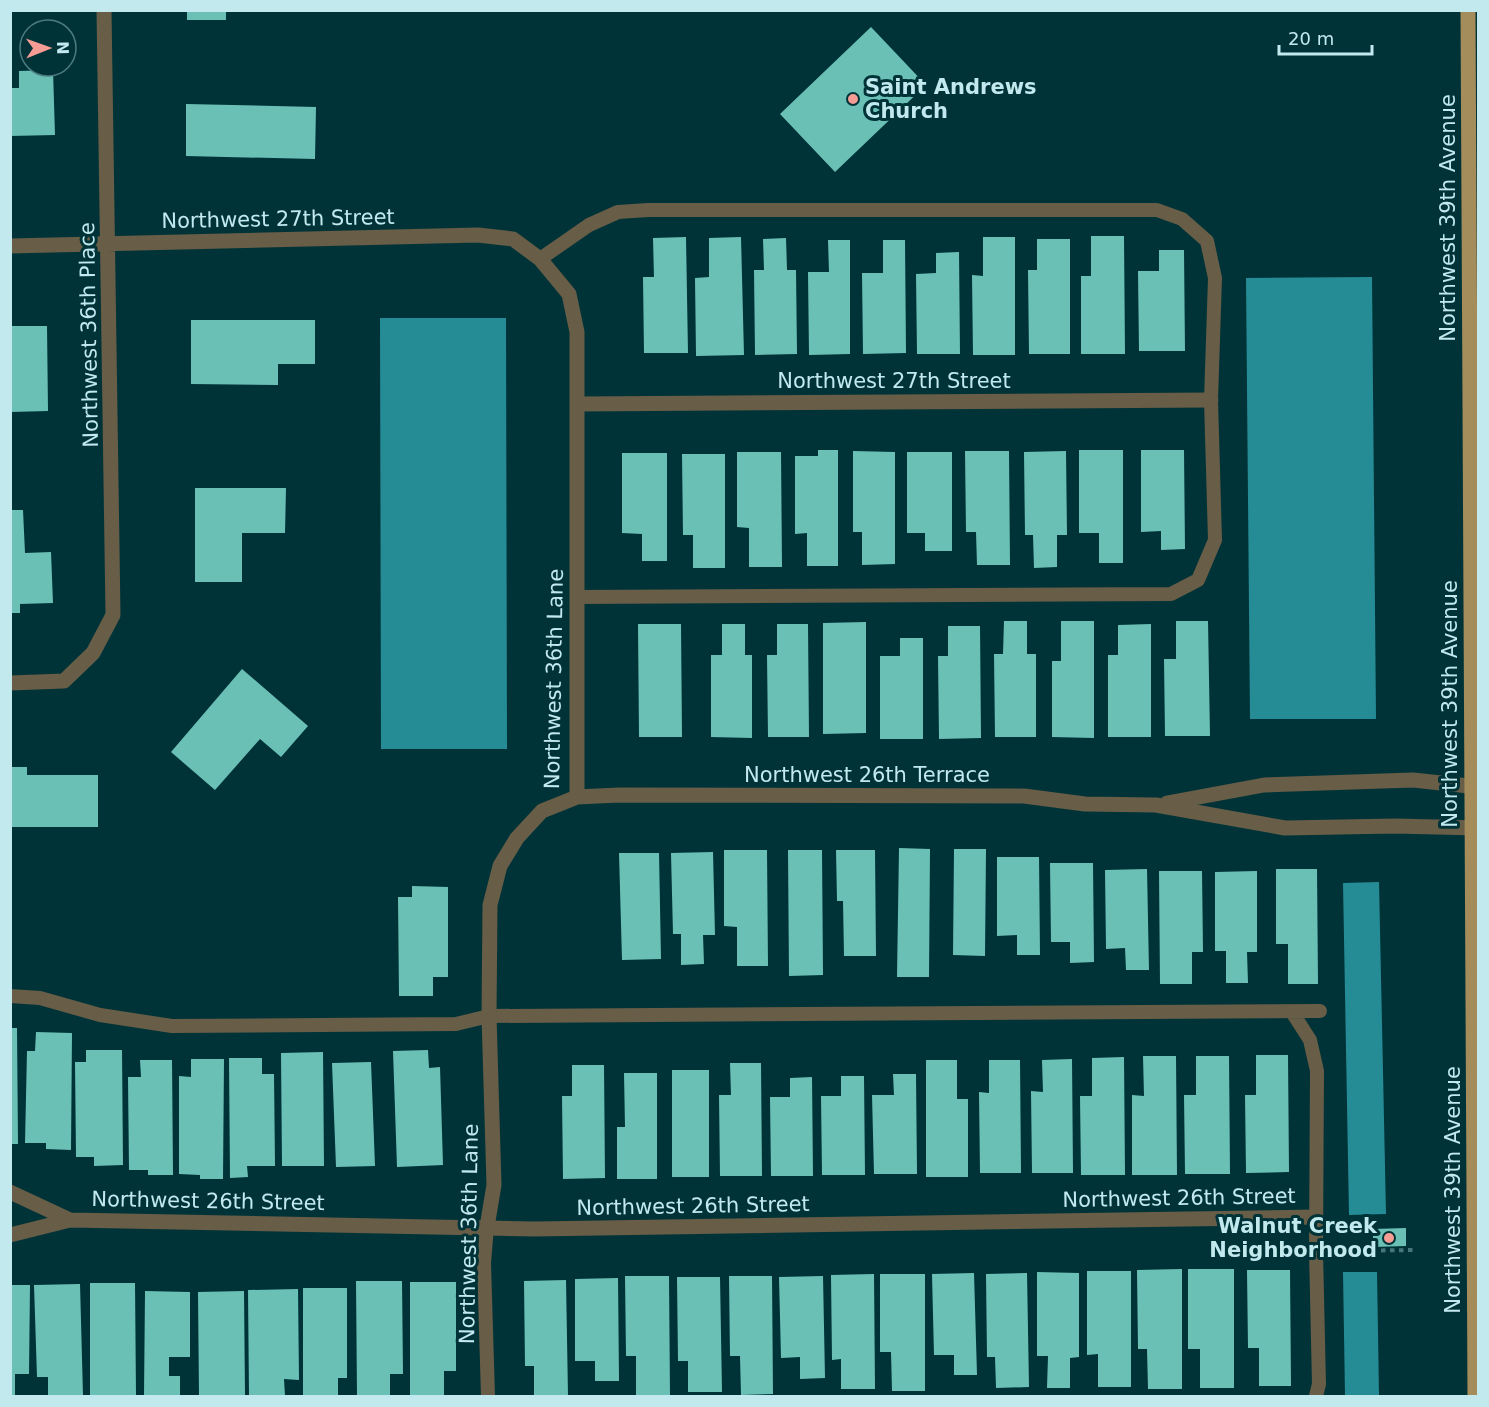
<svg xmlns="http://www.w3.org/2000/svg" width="1489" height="1407" font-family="'DejaVu Sans',sans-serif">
<rect width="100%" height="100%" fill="#003338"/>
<path fill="#258c96" d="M1372,277L1376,719H1250L1246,278Z
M380,318H506L507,749H381Z
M1379,882L1386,1214L1349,1215L1343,883Z
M1343,1272H1377L1379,1396H1345Z"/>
<path fill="#6bc0b6" d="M187,10H226V20H187Z
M871,27L926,85L835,172L780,114Z
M53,70L55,135L10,136V88H19V71Z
M186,104L316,107L315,159L186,156Z
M1091,236H1124L1125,354H1081V276H1091Z
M686,237L688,353H644L643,277H654L653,238Z
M741,237L744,355L696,356L695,278L709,277V238Z
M983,237H1015V355H973L972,275L983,276Z
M786,238L787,270H796L797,354L755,355L754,270H764L763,239Z
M1037,239H1070V354H1029L1028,270H1037Z
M828,240H850V354L809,355L808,272H829Z
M883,240H905L906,353L863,354L862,273H883Z
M1159,250H1184L1185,351H1139L1138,271H1159Z
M959,252L960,354H917L916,274L936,273V253Z
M191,320H315V364H278V385L191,384Z
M10,326H47L48,411L10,412Z
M818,450H838V566H807V533L795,534V456H818Z
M1079,450H1123V563H1099V533H1079Z
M1141,450H1184L1185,549L1161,550V531L1141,532Z
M853,451L895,452V564L862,565V532H853Z
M965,451H1009L1010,565H977L976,532H966Z
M1066,451L1067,535H1057V567L1034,568L1033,535H1025L1024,452Z
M737,452H781L782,567H749V528L737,527Z
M907,452H952V551H925V533H907Z
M622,453H667V561H642V534L622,533Z
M682,454H725V568H693V535H683Z
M195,488H286L285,533H242V582H195Z
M10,510H23L25,553L51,552L53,603L20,604V613H10Z
M1004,621H1027V654H1036V737H995L994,654H1003Z
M1061,621H1094V738L1052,737V661H1061Z
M1176,621H1208L1210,736H1165L1164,659H1176Z
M866,622V733L823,734V623Z
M638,624H681L682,737H639Z
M722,624H745V655H752V738L711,737V655H722Z
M777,624H808L809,737H768L767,655H777Z
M1151,624V737H1108V655H1118V625Z
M948,626H980L981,738L939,739L938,656H948Z
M900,638H923V739H880V656H900Z
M242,669L308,726L281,757L260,739L215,790L171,752Z
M10,767H27V775H98V827H10Z
M899,848L930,849L929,977H897Z
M954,849H986L985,956L953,955Z
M724,850H767L768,966H737V927L724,926Z
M788,850H822L823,975L789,976Z
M836,850H875L876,956H844L843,901H837Z
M713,852L715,935H703L704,964L681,965V934H673L671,853Z
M619,853H659L661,959L622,960Z
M997,857H1039L1040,955H1017V935L997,936Z
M1050,863H1093L1094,962L1070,963V942H1051Z
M1147,869L1149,970H1126L1125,948L1106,949L1105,870Z
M1276,869H1317L1318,984H1288V944H1276Z
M1159,871H1202L1203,952H1192V984H1160Z
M1257,871V952H1247L1248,983H1226V951H1215V872Z
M412,886L448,887V977H433V996H399L398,897H412Z
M10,1028H17L18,1144H10Z
M36,1032L72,1033L71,1150L46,1149V1143H25L27,1051H35Z
M86,1050H122L123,1165L94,1166V1157H76L75,1062H86Z
M428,1050L429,1068L440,1067L443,1165L397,1167L393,1051Z
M323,1052L324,1166H282L281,1053Z
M1256,1055H1288L1289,1172L1246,1173L1245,1095H1256Z
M1143,1056H1176L1177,1175H1132V1095L1144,1096Z
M1196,1056H1229L1230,1174H1185L1184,1095H1196Z
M1124,1057L1125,1175H1081L1080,1096H1092V1058Z
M229,1058H262V1074H274L275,1166H247L248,1177L230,1178Z
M191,1059H224L223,1179H200V1175L179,1174V1076L191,1077Z
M1072,1059L1073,1173H1032L1031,1091L1043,1092L1042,1060Z
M140,1060H172L173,1175H148V1170H129L128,1077H141Z
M926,1060H957V1099H968V1177H926Z
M989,1060H1020L1021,1173H980L979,1092L989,1093Z
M371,1062L375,1166L336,1167L332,1063Z
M730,1063H761L762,1176H720L719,1095H731Z
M572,1065H604L605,1178L563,1179L562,1096H572Z
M672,1070H709V1177H672Z
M624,1073H657V1179H617V1127H625Z
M893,1074H916L917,1174H874L872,1095H894Z
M841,1076H864L865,1175H822L821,1096H841Z
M812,1077L813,1176H771L770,1097H790V1078Z
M1406,1228V1246L1373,1247V1229Z
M1182,1269V1389H1148L1147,1349H1138L1137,1270Z
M1188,1269H1234V1388H1200V1349H1188Z
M1247,1270H1290L1291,1386H1259V1348H1248Z
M1087,1271H1131V1387H1098V1354L1087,1355Z
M1037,1272L1079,1273V1357L1070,1358V1388H1047L1048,1356H1037Z
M974,1273L977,1375H954V1355H934L932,1274Z
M1027,1273L1029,1387L996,1388L995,1357H987L986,1274Z
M874,1274L875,1389H841V1359L832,1360L831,1275Z
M880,1274H925V1391H892L891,1352H880Z
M625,1276H669L670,1396H636V1356H626Z
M729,1276H772L773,1394L741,1395L740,1356H730Z
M823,1276L825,1378L800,1379V1357L781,1358L779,1277Z
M677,1277H720L722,1392H688V1361H678Z
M618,1278L619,1381H595V1361H575V1279Z
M566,1280L568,1396H534V1366H525L524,1281Z
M356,1281H402L403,1374H390V1396H357Z
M410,1282H456V1371H444V1396H410Z
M90,1283H135L136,1396L90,1395Z
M80,1284L83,1396H48V1377H37L34,1285Z
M10,1285H30L29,1374H15V1396H10Z
M303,1288H347V1378H338V1396H303Z
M298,1289L299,1380L284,1379L285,1396H249L248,1290Z
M145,1291L190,1292V1357H169V1376H180V1396H144Z
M244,1291L245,1396H199L198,1292Z"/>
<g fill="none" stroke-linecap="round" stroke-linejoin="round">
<path stroke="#46757a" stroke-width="4" stroke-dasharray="4.5 4.5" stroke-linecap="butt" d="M1336,1251L1414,1250"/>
<path stroke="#685d46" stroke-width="14" d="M540,259L589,225L618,212L648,210H1157L1182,219L1207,241L1215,278L1211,400L1215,540L1198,580L1171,594L577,597
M10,996L40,998L100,1015L172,1026L456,1024L489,1016L1320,1011
M1292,1012L1310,1040L1317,1071L1316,1251L1319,1384L1316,1396
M487,1227L484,1263L488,1396"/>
<path stroke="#685d46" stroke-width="15" d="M10,246L478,235L513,239L540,259L569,294L577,332V797
M578,404L1211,400
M10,683L64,681L93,653L113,615L104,10
M1167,803L1264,785L1413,780L1478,787
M10,1192L70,1220
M487,1227L494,1185L489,1016L490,905L500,866L517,838L542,811L577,797L619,795L1024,796L1085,804L1156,805L1285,828L1395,826L1478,828
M10,1235L70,1220L534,1229L1316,1217"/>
<path stroke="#a48c5b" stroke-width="15" d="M1468,10L1475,1396"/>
</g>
<g fill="#f59c94" stroke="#003338" stroke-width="2">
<circle cx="853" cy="99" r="6"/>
<circle cx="1389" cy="1238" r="6"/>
</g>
<g text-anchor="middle" stroke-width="6" stroke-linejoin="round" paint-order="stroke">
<g font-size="21" font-weight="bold" fill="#c1e9ee" stroke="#003338" text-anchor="start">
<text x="865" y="94">Saint Andrews<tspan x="865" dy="24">Church</tspan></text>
<text x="1377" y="1233" text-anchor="end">Walnut Creek<tspan x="1377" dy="24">Neighborhood</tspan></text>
</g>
<g font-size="21" fill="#c1e9ee" stroke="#003338">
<text transform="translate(1448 218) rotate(-90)" y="7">Northwest 39th Avenue</text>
<text transform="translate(278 219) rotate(-1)" y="7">Northwest 27th Street</text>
<text transform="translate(89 335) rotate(-91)" y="7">Northwest 36th Place</text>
<text x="894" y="388">Northwest 27th Street</text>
<text transform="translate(554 679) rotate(-89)" y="7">Northwest 36th Lane</text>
<text transform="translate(1450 704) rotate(-90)" y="7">Northwest 39th Avenue</text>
<text x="867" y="782">Northwest 26th Terrace</text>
<text transform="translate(1453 1190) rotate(-90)" y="7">Northwest 39th Avenue</text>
<text transform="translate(1179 1198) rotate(-1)" y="7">Northwest 26th Street</text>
<text transform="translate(208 1201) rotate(1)" y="7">Northwest 26th Street</text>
<text transform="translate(693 1206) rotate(-1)" y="7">Northwest 26th Street</text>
<text transform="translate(469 1234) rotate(-89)" y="7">Northwest 36th Lane</text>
</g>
</g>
<rect width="1489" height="1407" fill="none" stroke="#c1e9ee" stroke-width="24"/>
<g transform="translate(48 48) rotate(89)"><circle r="28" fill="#003338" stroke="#4d7c81" stroke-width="1.5"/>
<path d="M0-4.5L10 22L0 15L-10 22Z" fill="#f59c94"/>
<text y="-9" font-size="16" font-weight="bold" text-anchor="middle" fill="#c1e9ee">N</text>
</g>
<path d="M1279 45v9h93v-9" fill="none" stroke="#c1e9ee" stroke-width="3"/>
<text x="1288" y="45" font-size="18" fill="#c1e9ee" stroke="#003338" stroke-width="4.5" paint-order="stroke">20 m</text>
</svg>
